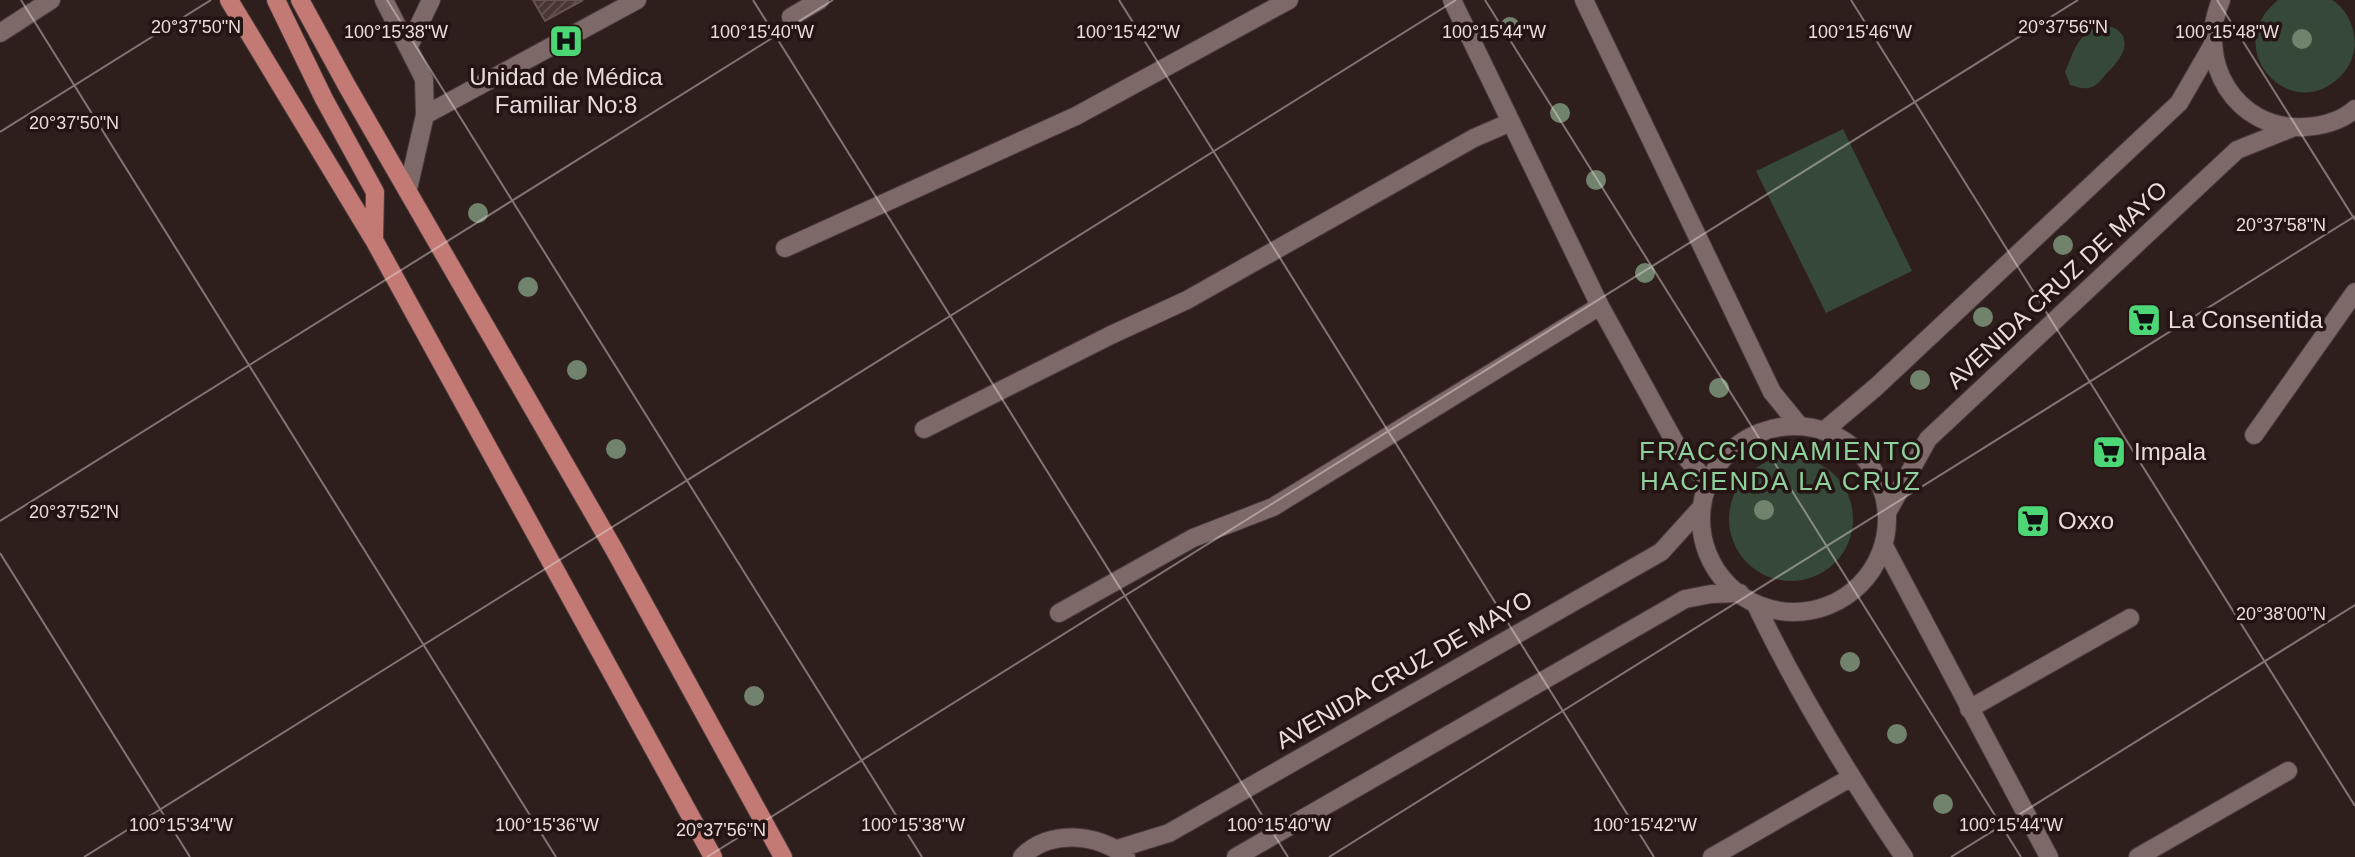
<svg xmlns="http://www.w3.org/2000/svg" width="2355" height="857" font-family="Arial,sans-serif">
<defs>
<pattern id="building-hatch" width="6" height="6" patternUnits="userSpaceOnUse" patternTransform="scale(1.75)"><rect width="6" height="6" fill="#493735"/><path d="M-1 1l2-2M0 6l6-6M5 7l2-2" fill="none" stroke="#635452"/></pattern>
</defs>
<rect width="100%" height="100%" fill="#2e1e1c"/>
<path fill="#364939" d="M2278,0H2332C2347,9 2355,27 2355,45C2353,61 2347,72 2335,81C2287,121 2220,47 2278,0Z
M2103,24C2136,32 2126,55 2108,72C2103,77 2098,85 2092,87C2084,90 2078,87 2070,85L2065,72C2075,49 2077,34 2103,24Z
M1843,129L1912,271L1826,313L1756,171Z
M1729 519a62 62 0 1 1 124 0a62 62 0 1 1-124 0Z"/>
<path fill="url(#building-hatch)" stroke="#665351" stroke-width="2" d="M533,0H583L545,21Z"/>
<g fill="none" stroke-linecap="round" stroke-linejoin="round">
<g stroke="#483a3a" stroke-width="20">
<path id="minor" d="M384,0L424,79L425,115L408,189
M1452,0L1600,306L1678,448L1707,482
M1584,0L1772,392L1798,424
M2221,0C2195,61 2235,131 2305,127C2322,126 2341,121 2355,109
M791,17L820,0
M0,33L51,0
M409,46L431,0
M425,115L637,0
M785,248L1076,116L1289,0
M1701 519a93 93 0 1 1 186 0a93 93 0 1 1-186 0Z
M924,429L1111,335L1187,300L1474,138L1511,122
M1825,430L1876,387L2179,103L2212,46
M2254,435L2355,292
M1888,511L1928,439L2237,150L2292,128
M1884,546L2049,857
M1756,605C1798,693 1849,776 1904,857
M1059,613L1193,538L1273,507L1600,306
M1969,709L2130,618
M1117,849L1169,833L1661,552L1700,509
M1022,857C1048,829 1099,833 1126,857
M1236,857L1685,599L1711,594L1740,593
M1712,857L1850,778
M2138,857L2288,771"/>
</g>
<g stroke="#483a3a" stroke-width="20">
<path id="major" d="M229,0L374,240L713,857
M276,0L324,99L375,192L374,240
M300,0L347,86L615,551L783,857"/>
</g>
<use href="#minor" stroke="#7d6967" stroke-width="18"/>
<use href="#major" stroke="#c37a75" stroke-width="18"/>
</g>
<g fill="#71836d">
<circle cx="1510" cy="27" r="10"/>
<circle cx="2302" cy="39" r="10"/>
<circle cx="1560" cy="113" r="10"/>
<circle cx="1596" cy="180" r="10"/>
<circle cx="478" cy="213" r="10"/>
<circle cx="2063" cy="245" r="10"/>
<circle cx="1645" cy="273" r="10"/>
<circle cx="528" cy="287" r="10"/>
<circle cx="1983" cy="317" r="10"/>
<circle cx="577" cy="370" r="10"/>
<circle cx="1920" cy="380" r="10"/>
<circle cx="1719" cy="388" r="10"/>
<circle cx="616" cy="449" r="10"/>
<circle cx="1764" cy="510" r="10"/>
<circle cx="1850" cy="662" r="10"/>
<circle cx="754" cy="696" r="10"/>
<circle cx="1897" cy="734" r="10"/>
<circle cx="1943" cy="804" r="10"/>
</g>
<path fill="none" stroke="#e9dddc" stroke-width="2" stroke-opacity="0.45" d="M21,0L556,857M387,0L922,857M753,0L1288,857M1119,0L1654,857M1485,0L2021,857M1851,0L2355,806M2217,0L2355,220M0,132L211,0M0,521L833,0M0,553L190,857M84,857L1456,0M707,857L2078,0M1329,857L2355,216M1951,857L2355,605"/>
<defs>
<g id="hospital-square" transform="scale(1.75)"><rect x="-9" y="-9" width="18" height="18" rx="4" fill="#4cd676" stroke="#241413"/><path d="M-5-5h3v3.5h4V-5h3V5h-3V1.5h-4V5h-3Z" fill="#111"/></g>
<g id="supermarket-square" transform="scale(1.75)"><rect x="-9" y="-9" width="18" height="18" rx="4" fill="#4cd676" stroke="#241413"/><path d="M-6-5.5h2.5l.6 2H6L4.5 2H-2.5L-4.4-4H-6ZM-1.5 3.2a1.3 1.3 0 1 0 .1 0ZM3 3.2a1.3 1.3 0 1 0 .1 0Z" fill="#111"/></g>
</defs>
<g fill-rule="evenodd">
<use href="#hospital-square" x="566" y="41"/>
<use href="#supermarket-square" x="2144" y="320"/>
<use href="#supermarket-square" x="2109" y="452"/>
<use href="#supermarket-square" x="2033" y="521"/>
</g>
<g text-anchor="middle" stroke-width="7" stroke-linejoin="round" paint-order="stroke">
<g font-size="24" fill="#e9dddc" stroke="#241413" text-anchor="start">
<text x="566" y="85" text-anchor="middle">Unidad de Médica<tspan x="566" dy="28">Familiar No:8</tspan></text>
<text x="2168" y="328">La Consentida</text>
<text x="2134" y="460">Impala</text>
<text x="2058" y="529">Oxxo</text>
</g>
<g font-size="24" fill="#e9dddc" stroke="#241413">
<text transform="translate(2057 285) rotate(-43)" y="8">AVENIDA CRUZ DE MAYO</text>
<text transform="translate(1404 670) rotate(-30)" y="8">AVENIDA CRUZ DE MAYO</text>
</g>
<g font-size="26" letter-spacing="2" fill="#8fd09c" stroke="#241413">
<text x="1781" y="460">FRACCIONAMIENTO<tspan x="1781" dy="30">HACIENDA LA CRUZ</tspan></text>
</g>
</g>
<g font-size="18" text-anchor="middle" fill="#e9dddc" stroke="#241413" stroke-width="7" stroke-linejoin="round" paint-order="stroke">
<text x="196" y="33">20°37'50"N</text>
<text x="2063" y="33">20°37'56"N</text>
<text x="396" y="38">100°15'38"W</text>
<text x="762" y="38">100°15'40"W</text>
<text x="1128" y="38">100°15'42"W</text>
<text x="1494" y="38">100°15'44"W</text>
<text x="1860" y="38">100°15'46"W</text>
<text x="2227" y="38">100°15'48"W</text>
<text x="74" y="129">20°37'50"N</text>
<text x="2281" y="231">20°37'58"N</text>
<text x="74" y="518">20°37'52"N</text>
<text x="2281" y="620">20°38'00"N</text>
<text x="181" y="831">100°15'34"W</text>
<text x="547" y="831">100°15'36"W</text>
<text x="913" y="831">100°15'38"W</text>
<text x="1279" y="831">100°15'40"W</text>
<text x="1645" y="831">100°15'42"W</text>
<text x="2011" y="831">100°15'44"W</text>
<text x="721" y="836">20°37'56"N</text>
</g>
</svg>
